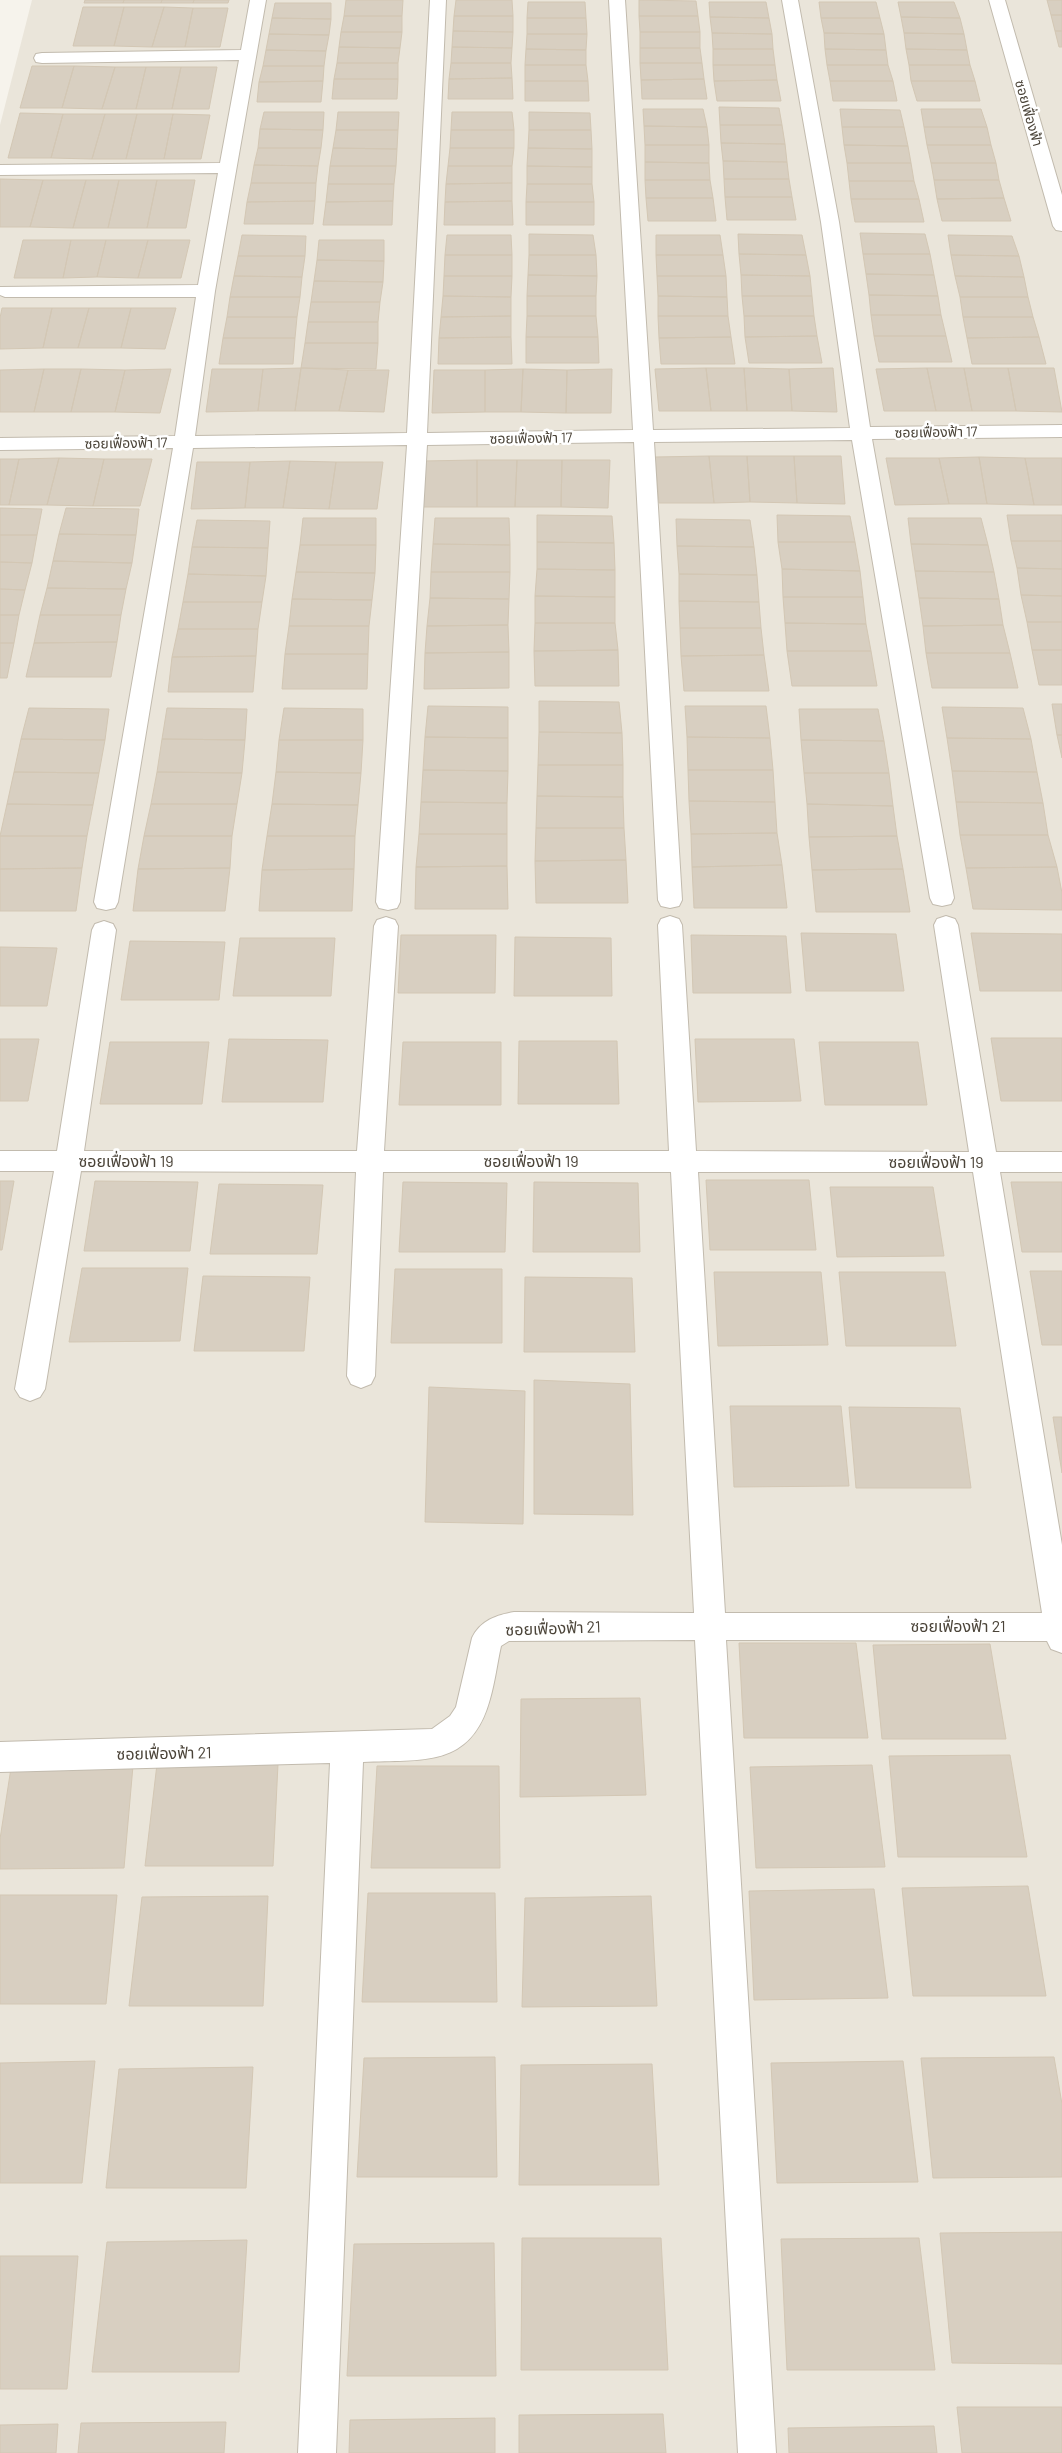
<svg xmlns="http://www.w3.org/2000/svg" width="1062" height="2453" font-family="Barlow,'Noto Sans Thai',sans-serif">
<rect width="100%" height="100%" fill="#f6f3ec"/>
<path fill="#eae5da" d="M32,0H1062V2453H0V125Z"/>
<path fill="#d8cfc1" stroke="#d3c7b4" d="M85,0H124L123,3H84Z
M124,0H162L161,3H123Z
M162,0H194L193,3H161Z
M194,0H229L228,3H193Z
M346,0H403L402,16H344Z
M456,0H512L513,16H454Z
M639,0L696,1L698,16H639Z
M1047,0H1062V15H1051Z
M528,2H585L586,18H527Z
M709,2H766L769,18L710,17Z
M819,2H876L880,18H821Z
M898,2H954L960,18L901,17Z
M275,3H331V19L272,18Z
M83,7H124L114,46H73Z
M124,7H164L152,47L114,46Z
M164,7L193,8L185,47H152Z
M193,8H228L220,47H185Z
M1051,15H1062V31H1055Z
M344,16H402V32H341Z
M454,16H513V32L453,31Z
M639,16H698L700,32H640Z
M710,17L769,18L772,34L712,33Z
M901,17L960,18L964,34L904,33Z
M272,18L331,19L329,35L269,34Z
M527,18H586L587,34H527Z
M821,18H880L884,34L824,33Z
M453,31L513,32L512,48L452,47Z
M1055,31H1062V47H1059Z
M341,32H402L400,48L339,47Z
M640,32H700V48H640Z
M712,33L772,34L773,49H713Z
M824,33L884,34L886,50L825,49Z
M904,33L964,34L967,50L906,49Z
M269,34L329,35L326,51L266,50Z
M527,34H587L586,50L526,49Z
M339,47L400,48L398,63H337Z
M452,47L512,48L511,63H451Z
M640,48H700L702,63H640Z
M526,49L586,50V65H525Z
M713,49H773L775,65H713Z
M825,49L886,50L888,65H827Z
M906,49L967,50L970,65H909Z
M266,50L326,51L324,66H263Z
M337,63H398V79H334Z
M451,63H511L512,78L449,79Z
M640,63H702L704,79L641,80Z
M525,65H586L588,81H525Z
M713,65H775L777,80L714,81Z
M827,65H888L893,81H830Z
M909,65H970L975,81H911Z
M32,66H74L62,108H20Z
M74,66L115,67L102,109L62,108Z
M263,66H324L323,81L259,82Z
M115,67H146L136,109H102Z
M146,67H181L172,109H136Z
M181,67H217L209,109H172Z
M512,78L513,99H448L449,79Z
M334,79H398L397,99H332Z
M704,79L707,99H642L641,80Z
M777,80L781,101H717L714,81Z
M323,81L321,102H257L259,82Z
M525,81H588L589,101H525Z
M830,81H893L897,101H833Z
M911,81H975L980,101H917Z
M719,107L779,108L782,125H720Z
M643,109H703L707,127L644,126Z
M840,109L900,110L904,127H842Z
M921,109H981L987,127H924Z
M264,112H324L323,130L260,129Z
M338,112H399L398,130H336Z
M452,112H512L514,130H451Z
M529,112L590,113L591,130H529Z
M20,113L63,114L51,158H8Z
M63,114H105L92,159L51,158Z
M105,114H137L126,159H92Z
M137,114H173L164,159H126Z
M173,114L210,115L201,159H164Z
M720,125H782L785,144L721,143Z
M644,126L707,127L709,145H645Z
M842,127H904L908,146L844,145Z
M924,127H987L991,145H927Z
M260,129L323,130L321,148H258Z
M336,130H398L397,149L333,148Z
M451,130H514V148H450Z
M529,130H591L592,149L528,148Z
M721,143L785,144L787,162L723,161Z
M645,145H709V163L645,162Z
M844,145L908,146L911,163H847Z
M927,145H991L996,163H931Z
M258,148H321L318,166L254,165Z
M333,148L397,149L396,166H330Z
M450,148H514L512,166H448Z
M528,148L592,149V167L527,166Z
M723,161L787,162L789,179H724Z
M645,162L709,163L710,180H645Z
M847,163H911L914,181H849Z
M931,163H996L999,180H934Z
M254,165L318,166L316,183H251Z
M330,166H396L394,184H328Z
M448,166H512V183L446,184Z
M527,166L592,167V184H527Z
M0,179L43,180L30,227H0Z
M724,179H789L792,197H725Z
M43,180H86L73,228L30,227Z
M86,180H119L108,228H73Z
M119,180H157L147,228H108Z
M157,180H195L186,228H147Z
M645,180H710L713,198H646Z
M934,180H999L1004,198L937,199Z
M849,181H914L919,199H851Z
M251,183H316L315,201L247,202Z
M512,183V201L445,202L446,184Z
M328,184H394L393,201L326,202Z
M527,184H592L594,202H526Z
M725,197H792L796,220H727Z
M646,198H713L716,221H648Z
M1004,198L1011,221H942L937,199Z
M851,199H919L924,222H855Z
M315,201L313,224H244L247,202Z
M393,201L392,225H323L326,202Z
M512,201L513,225H444L445,202Z
M526,202H594V225H526Z
M860,233L925,234L930,254H863Z
M529,234L593,235L596,255H529Z
M738,234L802,235L806,255L739,254Z
M242,235L306,236L305,256H238Z
M447,235H511L512,255H445Z
M656,235H720L723,255H656Z
M948,235L1012,236L1019,256L951,255Z
M23,240H71L63,278H14Z
M71,240H106L97,277L63,278Z
M106,240H148L138,278L97,277Z
M148,240H190L181,278H138Z
M319,240H384V261L317,260Z
M739,254L806,255L810,276L741,275Z
M863,254H930L934,275L866,274Z
M445,255H512V276H444Z
M529,255H596L597,276L528,275Z
M656,255H723L726,276H657Z
M951,255L1019,256L1024,277L955,276Z
M238,256H305L302,277L234,276Z
M317,260L384,261L383,282L314,281Z
M866,274L934,275L938,296L869,295Z
M528,275L597,276L596,296H527Z
M741,275L810,276L812,296H742Z
M234,276L302,277L300,297H230Z
M444,276H512L511,297L443,296Z
M657,276H726L727,297L658,296Z
M955,276L1024,277L1028,297H960Z
M314,281L383,282L380,302H311Z
M869,295L938,296L941,315H871Z
M443,296L511,297V316L441,317Z
M527,296H596V316H527Z
M658,296L727,297L728,316H658Z
M742,296H812L814,316H744Z
M230,297H300L297,317H227Z
M960,297H1028L1033,317H963Z
M311,302H380L378,322H308Z
M2,308H52L43,348L0,349V318Z
M52,308H89L78,348H43Z
M89,308H131L121,348H78Z
M131,308H176L165,349L121,348Z
M871,315H941L946,336H874Z
M511,316V337L439,338L441,317Z
M527,316H596L598,337H526Z
M658,316H728L731,337L659,338Z
M744,316H814L817,336L745,337Z
M227,317H297L295,338H223Z
M963,317H1033L1039,337L967,338Z
M308,322H378V343H305Z
M817,336L822,363H749L745,337Z
M874,336H946L952,362H879Z
M511,337L512,364H438L439,338Z
M526,337H598L599,363H526Z
M731,337L735,364H661L659,338Z
M1039,337L1046,364H972L967,338Z
M223,338H295L293,364H219Z
M305,343H378L376,369L301,368Z
M301,368L295,411H258L263,369Z
M301,368L348,370L339,411H295Z
M706,368L711,411H659L655,369Z
M706,368H744L747,411H711Z
M744,368L789,369L792,411H747Z
M833,368L837,412L792,411L789,369Z
M927,368L936,411H884L876,369Z
M927,368H964L972,411H936Z
M964,368H1008L1016,411H972Z
M1008,368H1054L1062,412L1016,411Z
M44,369L34,412H0V370Z
M44,369H81L71,412H34Z
M81,369L125,370L115,412H71Z
M171,369L160,413L115,412L125,370Z
M212,369H263L258,411L206,412Z
M523,369L521,412H485V370Z
M523,369L567,370L566,413L521,412Z
M612,369L611,413H566L567,370Z
M348,370H389L384,412L339,411Z
M434,370H485V412L432,413Z
M709,456L714,503H659L655,457Z
M709,456H747L750,502L714,503Z
M747,456H794L797,503L750,502Z
M794,456H841L845,504L797,503Z
M979,457L987,504H949L939,458Z
M979,457L1025,458L1034,505L987,504Z
M59,458L47,505H9L19,459Z
M59,458L104,459L93,506L47,505Z
M886,458H939L949,504L895,505Z
M1025,458H1062V505H1034Z
M0,459H19L9,505H0Z
M104,459H152L140,506H93Z
M477,460V507H422L423,461Z
M477,460H517L515,507H477Z
M517,460H562L561,507H515Z
M562,460H610L608,508L561,507Z
M290,461L283,508H245L250,462Z
M290,461L336,462L329,509L283,508Z
M197,462H250L245,508L191,509Z
M336,462H383L377,509H329Z
M0,508L42,509L37,535H0Z
M66,508L139,509L136,535L59,534Z
M537,515L612,516L614,543L537,542Z
M777,515L850,516L855,542H778Z
M1007,515H1062V541H1011Z
M303,518H376V545H300Z
M435,518H509L510,545L433,544Z
M908,518H981L988,545L911,544Z
M676,519L750,520L754,547L677,546Z
M197,520L270,521L268,548L192,547Z
M59,534L136,535L132,563L53,561Z
M0,535H37L32,563L0,562Z
M1011,541H1062V569L1017,568Z
M537,542L614,543L615,570L537,569Z
M778,542H855L860,571L782,569Z
M433,544L510,545V572H431Z
M911,544L988,545L994,572L915,571Z
M300,545H376L375,573L296,572Z
M677,546L754,547L757,575L679,574Z
M192,547L268,548L266,576L188,574Z
M53,561L132,563L126,589L47,588Z
M0,562L32,563L25,590L0,589Z
M1017,568L1062,569V596L1021,595Z
M537,569L615,570V597L535,596Z
M782,569L860,571L863,597H783Z
M915,571L994,572L999,599L919,598Z
M296,572L375,573L372,600L292,599Z
M431,572H510L509,599L430,598Z
M188,574L266,576L262,602H183Z
M679,574L757,575L759,602L679,601Z
M47,588L126,589L121,615H40Z
M0,589L25,590L19,615H0Z
M1021,595L1062,596V622H1027Z
M535,596L615,597V623H535Z
M783,597H863L866,624L785,623Z
M430,598L509,599L508,625L427,626Z
M919,598L999,599L1003,625L923,626Z
M292,599L372,600L369,626H289Z
M679,601L759,602L761,628H680Z
M183,602H262L258,629H178Z
M0,615H19L14,643H0Z
M40,615H121L117,642L34,643Z
M1027,622H1062V650H1032Z
M535,623H615L618,650L534,651Z
M785,623L866,624L871,651H787Z
M508,625L509,652L425,653L427,626Z
M1003,625L1010,653H926L923,626Z
M289,626H369L368,654H285Z
M680,628H761L764,655L681,656Z
M178,629H258L256,656L172,657Z
M117,642L111,677H26L34,643Z
M0,643H14L7,678H0Z
M618,650L619,686H535L534,651Z
M1032,650H1062V685H1039Z
M787,651H871L877,686H792Z
M509,652V688L424,689L425,653Z
M926,653H1010L1018,688H932Z
M285,654H368L367,689H282Z
M764,655L769,691H684L681,656Z
M256,656L253,692H168L172,657Z
M539,701L619,702L622,733L539,732Z
M1052,704H1062V735H1057Z
M428,706L508,707V738L425,737Z
M685,706H766L770,738L687,737Z
M942,707L1023,708L1031,739L947,738Z
M29,708L109,709L105,740L21,739Z
M167,708L247,709L245,740L162,739Z
M284,708L363,709V740H279Z
M799,709H878L884,741L801,740Z
M539,732L622,733L623,765H538Z
M1057,735H1062V758Z
M425,737L508,738V771L423,770Z
M687,737L770,738L773,770H688Z
M947,738L1031,739L1037,772L952,771Z
M21,739L105,740L99,773L14,772Z
M162,739L245,740L242,773L157,772Z
M279,740H363L361,773L276,772Z
M801,740L884,741L889,773H804Z
M538,765H623V797L537,796Z
M423,770L508,771L507,803L421,802Z
M688,770H773L775,802L689,801Z
M952,771L1037,772L1043,803L956,802Z
M14,772L99,773L93,805L7,804Z
M157,772L242,773L237,804H151Z
M276,772L361,773L358,805L272,804Z
M804,773H889L893,806L807,804Z
M537,796L623,797L624,828H536Z
M689,801L775,802L777,833L691,834Z
M421,802L507,803V834H419Z
M956,802L1043,803L1048,835H960Z
M7,804L93,805L87,836H0Z
M151,804H237L232,836H144Z
M272,804L358,805L355,836H267Z
M807,804L893,806L897,836L809,837Z
M536,828H624L626,860L535,861Z
M777,833L782,865L692,867L691,834Z
M419,834H507V866L416,867Z
M960,835H1048L1057,867L966,868Z
M0,836H87L82,868L0,869Z
M144,836H232L230,868L138,869Z
M267,836H355L354,869L262,870Z
M897,836L903,869L812,870L809,837Z
M626,860L628,903H536L535,861Z
M782,865L787,908H694L692,867Z
M507,866L508,909H415L416,867Z
M1057,867L1062,893V910L973,909L966,868Z
M82,868L76,911H0V869Z
M230,868L225,911H133L138,869Z
M354,869L352,911H259L262,870Z
M903,869L910,912H816L812,870Z
M801,933L896,934L904,991H806Z
M971,933L1062,934V991H980Z
M401,935H496L495,993H398Z
M691,935L786,936L791,993H693Z
M515,937L611,938L612,996H514Z
M240,938H335L331,996H233Z
M130,941L225,942L219,1000H121Z
M0,947L57,948L47,1006H0Z
M991,1038H1062V1101H1001Z
M0,1039H39L28,1101H0Z
M229,1039L328,1040L323,1102H222Z
M695,1039H794L801,1101L698,1102Z
M519,1041H617L619,1104H518Z
M110,1042H209L202,1104H100Z
M403,1042H501V1105H399Z
M819,1042H918L927,1105H825Z
M706,1180H809L816,1250H710Z
M0,1181H14L2,1250H0Z
M95,1181L198,1182L190,1251H84Z
M403,1182L507,1183L505,1252H399Z
M534,1182L638,1183L640,1252H533Z
M1011,1182H1062V1252H1022Z
M219,1184L323,1185L317,1254H210Z
M830,1187H933L944,1256L837,1257Z
M82,1268H188L180,1341L69,1342Z
M395,1269H502V1343H391Z
M1030,1271H1062V1345H1042Z
M714,1272H821L828,1345L718,1346Z
M839,1272H945L956,1346H846Z
M203,1276L310,1277L304,1351H194Z
M525,1277L632,1278L635,1352H524Z
M534,1380L630,1384L633,1515L534,1514Z
M429,1387L525,1391L523,1524L425,1522Z
M730,1406H841L849,1486L734,1487Z
M849,1407L960,1408L971,1488H856Z
M1053,1417H1062V1473Z
M739,1643H856L868,1738H744Z
M990,1644L1006,1739H882L873,1645Z
M640,1698L646,1795L520,1797L521,1699Z
M1010,1755L1027,1857H898L889,1756Z
M157,1764H278L273,1866H145Z
M872,1765L885,1867L756,1868L750,1767Z
M133,1766L124,1868L0,1869V1839L11,1768Z
M377,1766H499L500,1868H371Z
M1028,1886L1046,1996H913L902,1888Z
M874,1889L888,1998L754,2000L749,1891Z
M368,1893H495L497,2002H362Z
M0,1895H117L106,2004H0Z
M268,1896L263,2006H129L142,1897Z
M651,1896L657,2006L522,2007L525,1898Z
M495,2057L497,2177H357L364,2058Z
M1054,2057L1062,2104V2177L933,2178L921,2058Z
M95,2061L82,2183H0V2063Z
M903,2061L918,2182L777,2183L771,2063Z
M652,2064L659,2185H519L521,2065Z
M253,2067L246,2188H106L119,2069Z
M1062,2232V2364L952,2363L940,2233Z
M522,2238H661L668,2370H521Z
M919,2238L935,2370H787L781,2239Z
M247,2240L239,2372H92L107,2242Z
M494,2243L496,2376H347L354,2244Z
M0,2256H78L67,2389H0Z
M957,2407H1062V2453H962Z
M663,2414L666,2453H519V2415Z
M495,2418V2453H349L350,2420Z
M226,2422L224,2453H78L81,2423Z
M58,2424L56,2453H0V2425Z
M934,2426L937,2453H789L788,2428Z"/>
<g fill="none" stroke-linecap="round" stroke-linejoin="round">
<g stroke="#c2bbae" stroke-width="2">
<path id="street" d="M250,0H266L215,291L195,436L407,433L430,0H446L427,433L633,430L609,0H625L653,430L850,428L821,222L782,0H798L839,222L870,427L1062,425V437L872,439L954,898L951,904L942,906L933,904L930,898L852,440L654,442L682,900L679,906L670,908L661,906L658,900L634,442L427,445L400,902L397,908L388,910L379,908L376,902L407,445L193,448L118,902L115,908L106,910L97,908L94,902L173,448L0,450V438L175,436L196,297H5L0,295V287L198,285L218,173L0,175V165L220,163L239,60L42,63L36,62L34,58L36,54L42,53L241,50Z
M989,0H1005L1062,195V231L1056,230L1053,226Z
M670,916L679,919L682,925L696,1151L969,1152L934,925L937,919L946,916L955,919L958,925L996,1152H1062V1172H1000L1062,1545V1653L1051,1649L1047,1641L726,1640L776,2453H738L695,1640L509,1641L501,1646C497,1664 495,1682 490,1699C471,1769 422,1759 363,1762L336,2453H298L330,1763L0,1772V1742L432,1729L450,1716L456,1707L472,1638C480,1621 496,1615 514,1612L694,1613L671,1172H383L375,1376L371,1384L361,1388L351,1384L347,1376L356,1172L81,1171L45,1389L40,1397L30,1401L20,1397L15,1389L54,1171H0V1151H57L92,930L95,924L104,921L113,924L116,930L84,1151H357L374,926L377,920L386,917L395,920L398,926L384,1151H669L658,925L661,919ZM698,1172H973L1042,1613H725Z"/>
</g>
<use href="#street" fill="#fff" fill-rule="evenodd"/>
</g>
<g text-anchor="middle" stroke-width="5" stroke-linejoin="round" paint-order="stroke">
<g font-size="14" fill="#4b4439" stroke="#fff">
<text transform="translate(1029 113) rotate(74)" y="5">ซอยเฟื่องฟ้า</text>
<text transform="translate(936 432) rotate(-1)" y="5">ซอยเฟื่องฟ้า 17</text>
<text transform="translate(531 438) rotate(-1)" y="5">ซอยเฟื่องฟ้า 17</text>
<text transform="translate(126 443) rotate(-1)" y="5">ซอยเฟื่องฟ้า 17</text>
</g>
<g font-size="16" fill="#4b4439" stroke="#fff">
<text x="126" y="1167">ซอยเฟื่องฟ้า 19</text>
<text x="531" y="1167">ซอยเฟื่องฟ้า 19</text>
<text x="936" y="1168">ซอยเฟื่องฟ้า 19</text>
<text x="958" y="1632">ซอยเฟื่องฟ้า 21</text>
<text transform="translate(553 1628) rotate(-2)" y="6">ซอยเฟื่องฟ้า 21</text>
<text transform="translate(164 1753) rotate(-1)" y="6">ซอยเฟื่องฟ้า 21</text>
</g>
</g>
</svg>
